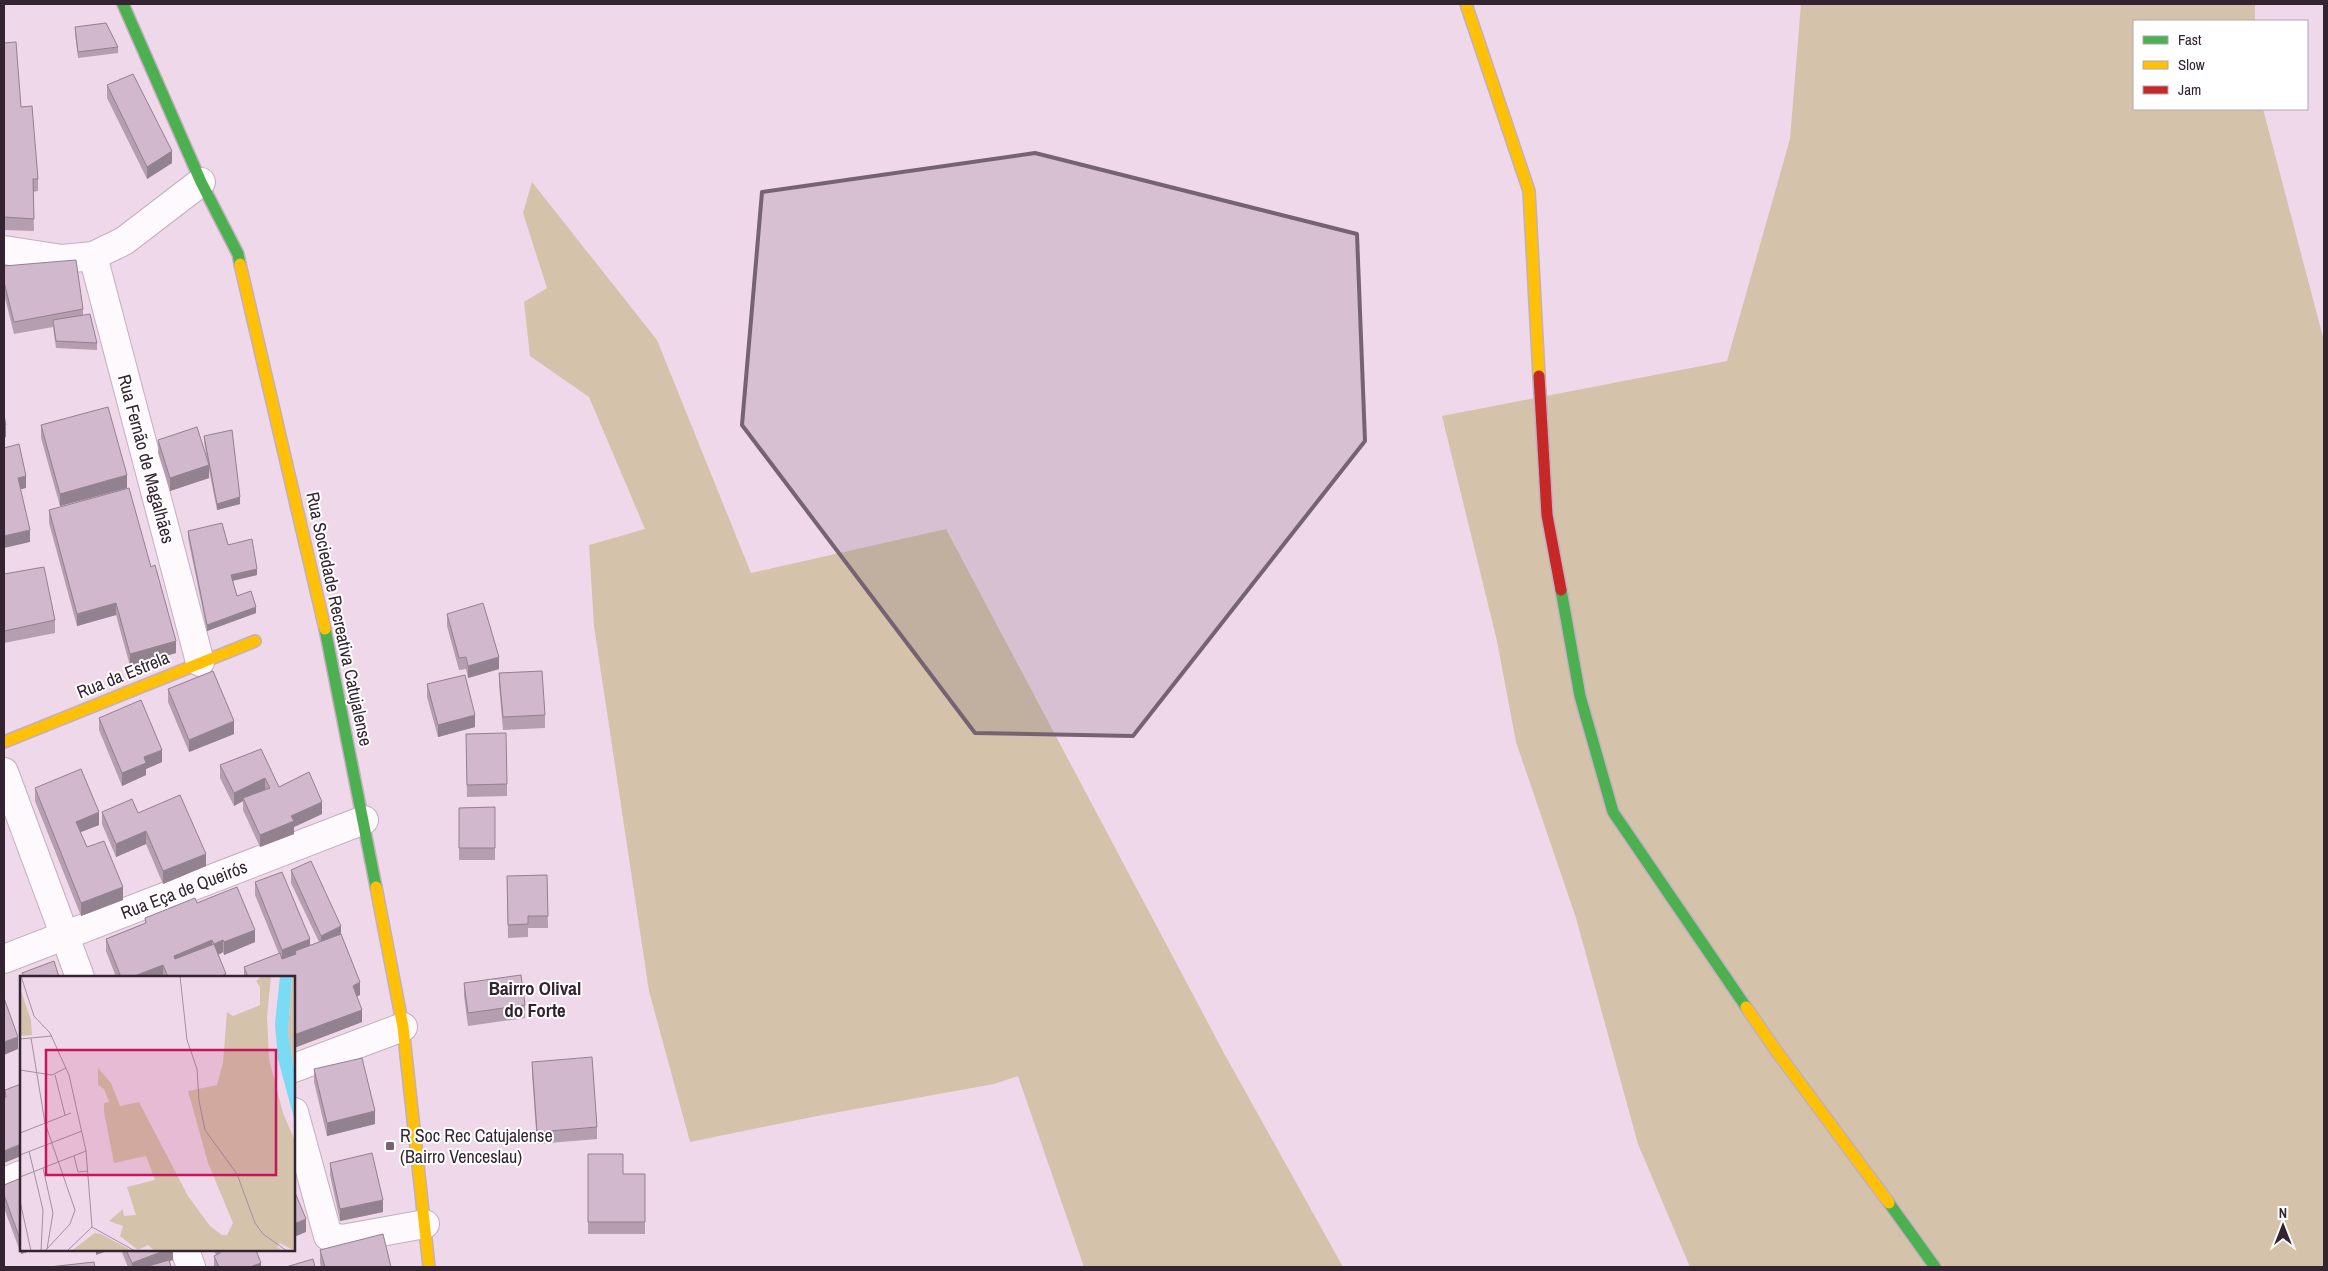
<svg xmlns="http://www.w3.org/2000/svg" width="2328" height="1271" font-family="'Archivo Narrow',sans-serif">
<rect width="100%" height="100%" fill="#efd8ea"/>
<path fill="#d5c2ab" d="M1801,4H2255V21H2134V109H2263L2324,341V1267H1690L1638,1144L1576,918L1516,742L1497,641L1442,416L1727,361L1790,139Z
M532,182L657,340L751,573L946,529L1225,1055L1343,1267H1084L1018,1076L994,1084L817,1116L690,1142L649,991L594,626L589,545L645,529L589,397L530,356L524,302L547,288L523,213Z"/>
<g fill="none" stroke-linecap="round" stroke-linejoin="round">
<g stroke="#c2b0be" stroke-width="30">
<path id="street" d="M4,250L62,259L93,256L124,241L201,182
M93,256L200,662
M4,772L80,977
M4,959L364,820
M294,1068L403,1027
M294,1112L328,1236L342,1239L425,1224
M4,1182L21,1175
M185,1250L191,1267"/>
</g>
<g stroke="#c2b0be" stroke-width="14">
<path id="fast" d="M123,4L201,182L238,254L240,264
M1561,590L1580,696L1613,812L1746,1007
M325,629L376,887
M1889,1203L1935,1267"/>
</g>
<g stroke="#c2b0be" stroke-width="14">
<path id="slow" d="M1466,4L1529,191L1539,376
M240,264L325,629
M4,742L255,641
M376,887L403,1027L429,1267
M1746,1007L1777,1052L1889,1203"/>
</g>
<g stroke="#c2b0be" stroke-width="14">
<path id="jam" d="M1539,376L1547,515L1561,590"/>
</g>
<use href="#street" stroke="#fdf9fc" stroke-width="28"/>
<use href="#fast" stroke="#4caf50" stroke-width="11"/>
<use href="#slow" stroke="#ffc107" stroke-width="11"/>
<use href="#jam" stroke="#c62828" stroke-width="11"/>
</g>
<path fill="#b49eaf" d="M75,27L118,47V53L78,58L75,33Z
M4,43L21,107L38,179V191L33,192L34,231L4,230Z
M107,85L172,163L147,179L107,98Z
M4,266L83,309V315L97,343V350L56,348L53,327L14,334L4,294Z
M41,425L127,488L60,506L41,438Z
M204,436L240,504L217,510L209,470V478L170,491L158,453V440L207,459L204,442Z
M49,510L176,653L130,666L116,615L77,626L49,523Z
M188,531L228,545L257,575L233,581L237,596L256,613L207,631L188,538Z
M4,574L55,620V633L4,643Z
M447,614L499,669L468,678L466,669L459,670L447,626Z
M499,673L545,715V728L503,730L499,685Z
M427,684L475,727L438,737L427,697Z
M168,689L234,734L189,752L168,702Z
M99,718L162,762L146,769V775L122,786L99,730Z
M466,747L507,784V796L467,797Z
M261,749L279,787L322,814L294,827V834L260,847L243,810V801L234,806L220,778V765Z
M35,788L99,825L80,832L87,847L123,900L81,916L35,801Z
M495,807V860H459V808Z
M102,812L138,813L206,866L163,884L146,844L116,857L102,824Z
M291,870L341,935L360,995L357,996L362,1022L294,1048V977H244V967L279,954L255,895V882L310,945L319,942L291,883Z
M547,875L548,928H528V937L508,938L507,876Z
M197,903L255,942L224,955L223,952L218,955L226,977H116L106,951V939L145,923V918Z
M464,983L525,1005V1018L468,1026L464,996Z
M532,1062L597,1127V1139L537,1144L532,1074Z
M314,1069L375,1124L327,1136L314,1082Z
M588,1154L623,1174H645V1234H588Z
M330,1163L383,1212L340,1221L330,1175Z
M21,1178V1250H33L21,1254L4,1208V1185Z
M121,1250H173V1260L169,1261L171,1267H128Z
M214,1250H263L257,1252L261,1267H214V1256L216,1255Z
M320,1250L391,1267H321L320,1263Z"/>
<path fill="#92818f" d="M172,151V163L147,179V167Z
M4,425H6V437L4,438Z
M209,465V478L170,491V478Z
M127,475V488L60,506V494Z
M26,476V488L18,490V478Z
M240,497V504L217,510V504Z
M30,530V542L4,548V536Z
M257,569V575L231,581V575Z
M116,603V615L77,626V614Z
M256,607V613L207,631V625Z
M176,641V653L130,666V654Z
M499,657V669L468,678V666Z
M475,715V727L438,737V725Z
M234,721V734L189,752V740Z
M162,750V762L146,769V775L122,786V773L144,757Z
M265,778V790L243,798V801L234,806V793Z
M322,802V814L294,827V834L260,847V835L291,816Z
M99,812V825L76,834V822Z
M146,831V844L116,857V844Z
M206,854V866L163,884V871Z
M123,887V900L81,916V903Z
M341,926V939L321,948V936Z
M255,930V942L224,955V942Z
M310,939V952L295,951V958L282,963V950Z
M212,940V953L174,968V956Z
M223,940V952L214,957V944Z
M163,965V977H132Z
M360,982V995L353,998V986Z
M362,1010V1022L294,1048V1035Z
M18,1037V1049L4,1055V1042Z
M375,1111V1124L327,1136V1123Z
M21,1144V1156L4,1163V1151Z
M383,1200V1212L340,1221V1209Z
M306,1219V1232L294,1237V1224Z
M21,1242V1250H33L21,1254Z
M96,1250H110L96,1255Z
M166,1250H173V1260L153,1267H132V1263Z
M261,1263V1267H250Z"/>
<path fill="#d1b8cc" stroke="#92818f" d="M106,23L118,47L78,52L75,27Z
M16,42L21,107L32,106L38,179H33L34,219L4,217V43Z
M133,74L172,151L147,167L107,85Z
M76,260L83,309L14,322L4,282V266Z
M90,314L97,343L56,341L53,320Z
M108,407L127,475L60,494L41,425Z
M4,415L6,425H4Z
M197,427L209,465L170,478L158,440Z
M232,430L240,497L217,504L204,436Z
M19,444L26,476L18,478L30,530L4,536V448Z
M129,488L151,567L155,565L176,641L130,654L116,603L77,614L49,510Z
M222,523L228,545L252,539L257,569L231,575L237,596L251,591L256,607L207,625L188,531Z
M44,567L55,620L4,631V574Z
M483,603L499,657L468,666L466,657L459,658L447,614Z
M213,671L234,721L189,740L168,689Z
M542,671L545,715L503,717L499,673Z
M465,675L475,715L438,725L427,684Z
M141,700L162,750L144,757L146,763L122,773L99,718Z
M506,733L507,784L467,785L466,734Z
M261,749L279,787L309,772L322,802L291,816L294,821L260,835L243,798L270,788L265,778L234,793L220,765Z
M81,769L99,812L76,822L87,847L104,841L123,887L81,903L35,788Z
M180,795L206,854L163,871L146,831L116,844L102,812L132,799L138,813Z
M495,807V848H459V808Z
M311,861L341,926L321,936L291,870Z
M282,872L310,939L282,950L255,882Z
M547,875L548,916H528V924L508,925L507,876Z
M237,887L255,930L224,942L223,940L214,944L212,940L174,956L175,959L214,944L226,974L219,977H168L163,965L132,977H121L106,939L146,923L145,918L195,898L197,903Z
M341,934L360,982L353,986L362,1010L294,1035V977H248L244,967L280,953L282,959L296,954L295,951Z
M54,961L59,977H24L22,973Z
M521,975L525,1005L468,1013L464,983Z
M4,998L18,1037L4,1042Z
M592,1057L597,1127L537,1132L532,1062Z
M362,1058L375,1111L327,1123L314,1069Z
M21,1084V1144L4,1151V1097H6L5,1090Z
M372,1153L383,1200L340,1209L330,1163Z
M588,1154H623V1174H645V1222H588Z
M21,1178V1242L4,1195V1185Z
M294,1190L306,1219L294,1224Z
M383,1234L391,1267H325L320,1250Z
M126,1250H166L132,1263Z
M219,1250H256L261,1263L250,1267H219L214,1256L220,1253Z
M313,1259L315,1267H286Z
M169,1260L171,1267H145Z
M94,1262L95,1267H49Z"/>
<path fill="#756372" fill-opacity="0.2" stroke="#756372" stroke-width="4" stroke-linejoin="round" d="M1035,153L1357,234L1365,441L1133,736L975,733L742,425L762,192Z"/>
<rect fill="#756372" stroke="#fff" stroke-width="2" x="385" y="1141" width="10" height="10" rx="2.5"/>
<g text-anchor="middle" stroke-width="4" stroke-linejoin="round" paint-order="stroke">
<g font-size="18" fill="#342431" stroke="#fff">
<text transform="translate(146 459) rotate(75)" y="6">Rua Fernão de Magalhães</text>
<text transform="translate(339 619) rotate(78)" y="6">Rua Sociedade Recreativa Catujalense</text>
<text transform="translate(123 675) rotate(-22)" y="6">Rua da Estrela</text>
<text transform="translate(184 890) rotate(-21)" y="6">Rua Eça de Queirós</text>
</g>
<g font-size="18" fill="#342431" stroke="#fff" text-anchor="start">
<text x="400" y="1142">R Soc Rec Catujalense<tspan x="400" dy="21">(Bairro Venceslau)</tspan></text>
</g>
<g font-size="19" font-weight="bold" fill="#342431" stroke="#fff">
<text x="535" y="995">Bairro Olival<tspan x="535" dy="22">do Forte</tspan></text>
</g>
</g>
<g transform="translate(20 976)">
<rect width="275" height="275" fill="#efd8ea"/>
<path d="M242,0H251L247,40L249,83L263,137L275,165V275L260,267L257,270L262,275H135L128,269L118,274L100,260L103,250L89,245L103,233L104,240L116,239L107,211L135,204L126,180L94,187L84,136V127L89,126L84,113L78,109V92L91,107L100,130L119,126L168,220L190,250L202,259H207L213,247L188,187L168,115L197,109L203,87L207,36L213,40L240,29V11L236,5ZM272,0H275V98L268,57ZM0,12L11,44L12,59L0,60ZM75,257L81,258L112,275H51Z" fill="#d5c2ab"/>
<path d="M260,0H272L268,57L275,98V146L258,83L255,48Z" fill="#7bdaf4"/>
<path fill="none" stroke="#a490a0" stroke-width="1" d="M1,0L14,40L30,57L49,99L66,175L72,251M160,0L167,64L177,93L179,125L185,154L217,198L235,247L243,258L267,275M11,62L25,147L55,234L50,248L25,275M0,63L32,60M0,94L32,99L46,92M35,99L45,139M0,157L51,137M9,175L23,234L21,275M0,179L62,155M54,180L58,196L68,195M23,192L33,237L27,273M0,201L66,175M0,225L11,275M72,251L115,275M47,275L72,251"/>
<path fill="#c2185b" fill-opacity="0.15" stroke="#c2185b" stroke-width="2.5" d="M26,74H256V199H26Z"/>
<rect width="275" height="275" fill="none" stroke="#342431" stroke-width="2.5"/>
</g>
<rect width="2328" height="1271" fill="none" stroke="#342431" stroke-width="10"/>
<rect x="2133" y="20" width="175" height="90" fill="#ffffff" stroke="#aea7ad"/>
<rect x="2143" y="36" width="25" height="8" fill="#4caf50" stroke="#aea7ad"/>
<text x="2178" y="45" font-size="15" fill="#342431">Fast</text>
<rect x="2143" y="61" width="25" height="8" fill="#ffc107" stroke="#aea7ad"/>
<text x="2178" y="70" font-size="15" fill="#342431">Slow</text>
<rect x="2143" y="86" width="25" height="8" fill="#c62828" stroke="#aea7ad"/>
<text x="2178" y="95" font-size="15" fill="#342431">Jam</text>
<g transform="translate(2283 1226)" stroke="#ffffff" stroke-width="4" paint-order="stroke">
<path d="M0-4L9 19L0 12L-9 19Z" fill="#342431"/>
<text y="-8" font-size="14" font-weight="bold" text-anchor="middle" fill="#342431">N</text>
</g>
</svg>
